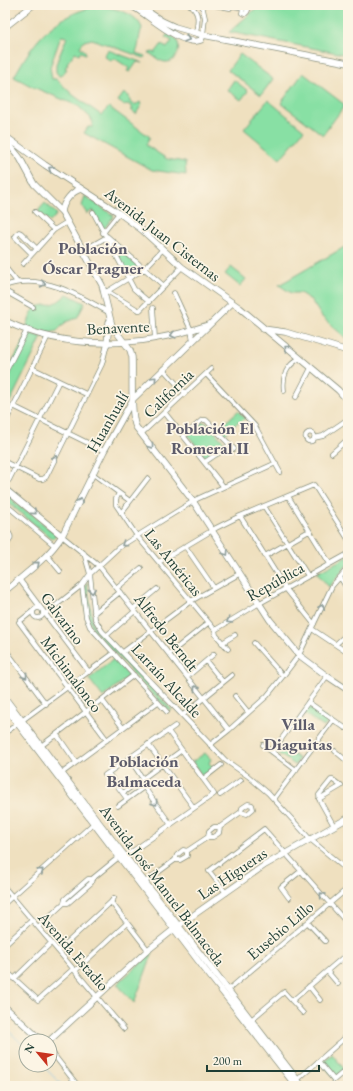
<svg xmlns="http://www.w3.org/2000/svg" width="353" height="1091" font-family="'EB Garamond',serif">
<rect width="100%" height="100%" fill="#fcf5e5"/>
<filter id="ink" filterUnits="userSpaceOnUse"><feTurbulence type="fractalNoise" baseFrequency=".025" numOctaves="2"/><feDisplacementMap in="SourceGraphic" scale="8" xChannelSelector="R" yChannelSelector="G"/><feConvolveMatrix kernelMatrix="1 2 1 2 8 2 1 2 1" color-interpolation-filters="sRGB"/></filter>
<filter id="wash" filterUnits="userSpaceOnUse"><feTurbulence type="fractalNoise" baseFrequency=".012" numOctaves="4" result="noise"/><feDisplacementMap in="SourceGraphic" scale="16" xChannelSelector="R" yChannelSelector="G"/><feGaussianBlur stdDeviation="0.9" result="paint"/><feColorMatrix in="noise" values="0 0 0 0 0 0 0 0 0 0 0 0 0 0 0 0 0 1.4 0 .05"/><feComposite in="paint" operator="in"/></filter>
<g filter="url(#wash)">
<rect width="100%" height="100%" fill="#efe0bf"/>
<path fill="#88e0a4" stroke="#548e6c" d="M260,5H348V55L229,32Z
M98,6C114,8 136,12 142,28C138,38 140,44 136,53L145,56L144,58L92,39L84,41L80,47L86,52L85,54L81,52L79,54L75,52L67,63L68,64L65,68L67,69L60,77L56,72V64L67,37L61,36L50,67L52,79H56L73,95L101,115L109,107L150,137L146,145L167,159L185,162L186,175L152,170L84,133L88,127H93L91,118L78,106L33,87L14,77C34,40 54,15 98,6Z
M168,34C170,35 174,37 176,39C182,47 177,62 166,62C160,62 154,56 149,53L153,52L155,53L162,44L167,48L172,41L165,37Z
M108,50L143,63L137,62L130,72L127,71L129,68L114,58L111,61L104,56Z
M240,54L273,79L261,95L228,70Z
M303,73L345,105L323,135L281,103Z
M234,80L248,91L241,100L227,90Z
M124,93L129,96L130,102C133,105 136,105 140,102L142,104L136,114L131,110L133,109L130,105L126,104L125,106L118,101Z
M268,100L304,130L280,159L244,129Z
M85,196L114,216L103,230L93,210L87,214L82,206Z
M45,203L57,214L50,222L38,211Z
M110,241L139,267L138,270L130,275H129Z
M348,245V340L322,317L311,300L300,293H291L279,285Z
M231,267L246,279L240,286L225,274Z
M67,294L85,303L77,318L66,322L57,331L45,334L26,328L32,312L37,307C53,302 52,308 67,294Z
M28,333L42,337L5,412V376Z
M238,411L245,418L240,423L238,422L224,435L218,429Z
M202,422L206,423L226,444L224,447L206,458L188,435Z
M5,492L21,508L32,514L56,535L52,539L5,500Z
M348,556V564L329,587L317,573Z
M87,582L93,624L172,710L170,711L148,690L94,630C87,620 80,593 87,582Z
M115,658L129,676L103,697L89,679Z
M308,706L328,720V722L324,727L303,713Z
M280,745L299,759L295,765L276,752Z
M205,753L211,759L209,763L214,769L203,777L192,762Z
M153,952L134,1003L117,984Z
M332,1054L344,1069L334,1078L322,1062Z"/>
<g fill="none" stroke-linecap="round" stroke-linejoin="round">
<path stroke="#62c0e0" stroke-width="1" d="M5,1031L7,1029L26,1048
M42,1065L63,1086"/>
</g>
</g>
<g filter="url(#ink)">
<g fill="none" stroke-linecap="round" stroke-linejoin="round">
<g stroke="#878e7a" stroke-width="5.5">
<path id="minor" d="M190,5C200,13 198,21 196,33
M202,5L205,18L203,35
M214,5L230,8
M227,5L245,8L248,10L247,12L245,14L242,13L243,8
M35,212L54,230
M93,212L134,289L149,302
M103,233L119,213
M107,236L164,286
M84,250L107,237
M32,254L15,237L19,232L21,233L37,249
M23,264L54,230L67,222
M5,267L17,282
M5,286C40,272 79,295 108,312
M5,291L33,307
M107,291L138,310H140L182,267
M106,292L144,269L163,249
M174,293L191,330L193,341
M153,308L155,339
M32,368L86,394
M163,369L185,393
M5,373L27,330
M206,374L255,426L280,472
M284,391C282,376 286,366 300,358
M296,397L311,368
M13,406L104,451
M165,413L223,486
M5,423L48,336
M305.5 437a4.5 4.5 0 1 1 9 0a4.5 4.5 0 1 1-9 0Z
M141,434L211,369
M184,436L202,420H206L234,449
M314,438L323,436L348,419
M332,453L348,439
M5,462L39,479H43L46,477L102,364L107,344
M205,462L230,445
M93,474L130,501
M9,480L59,381
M119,493L116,499V505L137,536L215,630L216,635L228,649
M288,496L330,564
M5,504L55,546
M264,506L308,576
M121,513L148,478
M240,516L286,589L314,624
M5,529C12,535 13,539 5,545
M62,536L99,566L229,730
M185,546L214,588
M84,553L90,574L95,619L102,631L225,760L248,776L268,793L310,839L348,871
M47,555L60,571
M265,556L309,531
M159,562L216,528L240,516L314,485L348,539
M340,577L348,590
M19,579L89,672
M82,585L86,617L90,627L167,712
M117,588L141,568
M39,606L19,622L107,740
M33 613a5 5 0 1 1 10 0a5 5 0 1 1-10 0Z
M133,609L157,589
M94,613L120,592
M45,614L82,585L90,574L118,548L137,536L197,499L276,463
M312,629L348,653
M215,630L258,604L348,554
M107,635L135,611
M222,643L235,635
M254,643L283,676
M336,644L348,633
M5,649L46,704
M123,652L191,601L239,574
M169,654L208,623
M206,661L223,682
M187,677L214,654
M235,696L248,712
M102,700L123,728
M308,702L345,728
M183,715L232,675
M5,733L114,653
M57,735L76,762
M148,744L194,808
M210,745L229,730L267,696L283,676L299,655L332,586L348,568
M263,745L296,770
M41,746L134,675
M335,751L348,762
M272,752L327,676
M129,758L143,779L144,787L171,825
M62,773L158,702
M108,773L127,799
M105,775L175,726
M203,779L221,765
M123,793L182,750
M220,795L241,780
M274,799L333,720
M319,799L341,786L333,780H331L319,795L320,801L334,826
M118,806L144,787
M220,827L241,812L242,808L248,804L252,805L253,809L247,814L241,812
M187,851L208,837H213L219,833L220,827H214L209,831L208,837
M123,858L214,794L168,731
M342,866L348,860
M145,882L175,860L177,855L183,850L187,851V856L180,860H175
M5,888L124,1029
M226,893L209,871L264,829L348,924
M114,898L111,902L148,950
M289,898L281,887L301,871
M5,903L95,822
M64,903L65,899L88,879H92
M308,923L325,941
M38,927L64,903H68L91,883L92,879L119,857
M5,945L32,920
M58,951L111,902
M344,957L348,962
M5,970L38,1000L73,969
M75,971L127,923
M327,971L338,984
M14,979L51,943
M309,986L320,1000
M228,990L348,888
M292,1001L348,953
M251,1020L284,992L303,1013
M50,1050L78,1086
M319,1062L334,1080L348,1068
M296,1081L348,1035"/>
</g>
<g stroke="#878e7a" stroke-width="7">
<path id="major" d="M130,5C147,13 181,48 201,40L203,35
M138,5L162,21L175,27L203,35L348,63
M5,27L33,5
M5,136L45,165L119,213L142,230L182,267L240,308L338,390L348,401
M5,142L12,148L20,158L34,184L62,212L102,285L112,326L130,350L132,357C133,372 130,415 136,427L193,501L270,620L299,655L327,676L348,690
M62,212C63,202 72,191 81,189
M5,321C69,352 142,347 208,325
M263,329L285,332L348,351
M107,344L109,322
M5,489L62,536
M5,591C25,574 48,558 62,536L104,451L133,399L232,303
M5,698L97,820L302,1086
M5,707L206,971L296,1086
M5,1007L42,1041
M49,1041L148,950L178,926L265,865L348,818"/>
</g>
<use href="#minor" stroke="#fff" stroke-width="4"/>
<use href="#major" stroke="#fff" stroke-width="5.5"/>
</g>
<defs><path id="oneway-chevron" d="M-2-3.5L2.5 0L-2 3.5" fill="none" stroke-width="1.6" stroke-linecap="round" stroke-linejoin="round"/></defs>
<g stroke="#8f9e9a">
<use href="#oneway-chevron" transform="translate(187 39) rotate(18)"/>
<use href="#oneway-chevron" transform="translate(51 169) rotate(-147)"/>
<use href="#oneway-chevron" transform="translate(43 284) rotate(12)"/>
<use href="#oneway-chevron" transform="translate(173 335) rotate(166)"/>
<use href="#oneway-chevron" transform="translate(287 348) rotate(-141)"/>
<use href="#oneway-chevron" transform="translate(154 379) rotate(-44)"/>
<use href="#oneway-chevron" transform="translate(151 446) rotate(52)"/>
<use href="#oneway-chevron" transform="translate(55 458) rotate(-63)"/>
<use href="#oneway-chevron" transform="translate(80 501) rotate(-63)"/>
<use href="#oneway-chevron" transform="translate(34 512) rotate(40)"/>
<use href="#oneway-chevron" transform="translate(124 544) rotate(146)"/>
<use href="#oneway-chevron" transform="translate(226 553) rotate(57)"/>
<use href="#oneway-chevron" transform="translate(37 564) rotate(-40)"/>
<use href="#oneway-chevron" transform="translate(92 591) rotate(84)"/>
<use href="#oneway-chevron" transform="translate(322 607) rotate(-65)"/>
<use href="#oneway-chevron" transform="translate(229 621) rotate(148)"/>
<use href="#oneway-chevron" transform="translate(25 676) rotate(53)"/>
<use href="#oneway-chevron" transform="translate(196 688) rotate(-128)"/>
<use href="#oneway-chevron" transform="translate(155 803) rotate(54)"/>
<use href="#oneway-chevron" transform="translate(41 871) rotate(-42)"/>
<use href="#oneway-chevron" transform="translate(322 895) rotate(-132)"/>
</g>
</g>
<g text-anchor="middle" stroke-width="3.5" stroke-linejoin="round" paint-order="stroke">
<g font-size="16" fill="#1f3d34" stroke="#fcf5e5">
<text transform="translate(163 234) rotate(38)" y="6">Avenida Juan Cisternas</text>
<text transform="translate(118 327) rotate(-3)" y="6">Benavente</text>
<text transform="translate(168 393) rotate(-44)" y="6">California</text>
<text transform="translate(107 422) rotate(-60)" y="6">Huanhualí</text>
<text transform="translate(174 562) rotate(51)" y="6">Las Américas</text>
<text transform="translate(275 581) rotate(-29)" y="6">República</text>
<text transform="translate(63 618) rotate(53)" y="6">Galvarino</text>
<text transform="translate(167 632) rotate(52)" y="6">Alfredo Berndt</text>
<text transform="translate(72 674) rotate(53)" y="6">Michimalonco</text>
<text transform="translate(167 680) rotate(47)" y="6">Larraín Alcalde</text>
<text transform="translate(232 873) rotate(-34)" y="6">Las Higueras</text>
<text transform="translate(163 885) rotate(53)" y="6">Avenida José Manuel Balmaceda</text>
<text transform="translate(280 930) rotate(-40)" y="6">Eusebio Lillo</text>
<text transform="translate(74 951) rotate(49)" y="6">Avenida Estadio</text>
</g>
<g font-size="17" font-weight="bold" fill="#5d5c6b" stroke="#fcf5e5">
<text x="93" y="254">Población<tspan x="93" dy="20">Óscar Praguer</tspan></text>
<text x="210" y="434">Población El<tspan x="210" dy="20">Romeral II</tspan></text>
<text x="298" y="730">Villa<tspan x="298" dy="20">Diaguitas</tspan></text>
<text x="144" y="767">Población<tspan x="144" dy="20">Balmaceda</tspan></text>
</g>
</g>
<rect width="353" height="1091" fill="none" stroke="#fcf5e5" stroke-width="20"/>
<g transform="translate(38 1053) rotate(299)"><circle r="19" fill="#fcf5e5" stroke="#a4ab9e"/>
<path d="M0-3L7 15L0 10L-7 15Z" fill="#c8321e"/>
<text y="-6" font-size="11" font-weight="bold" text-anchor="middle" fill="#1f3d34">N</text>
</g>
<path d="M207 1065v6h112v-6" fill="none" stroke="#1f3d34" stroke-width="2"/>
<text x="213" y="1065" font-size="12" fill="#1f3d34" stroke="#fcf5e5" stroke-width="3" paint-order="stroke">200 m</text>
</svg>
